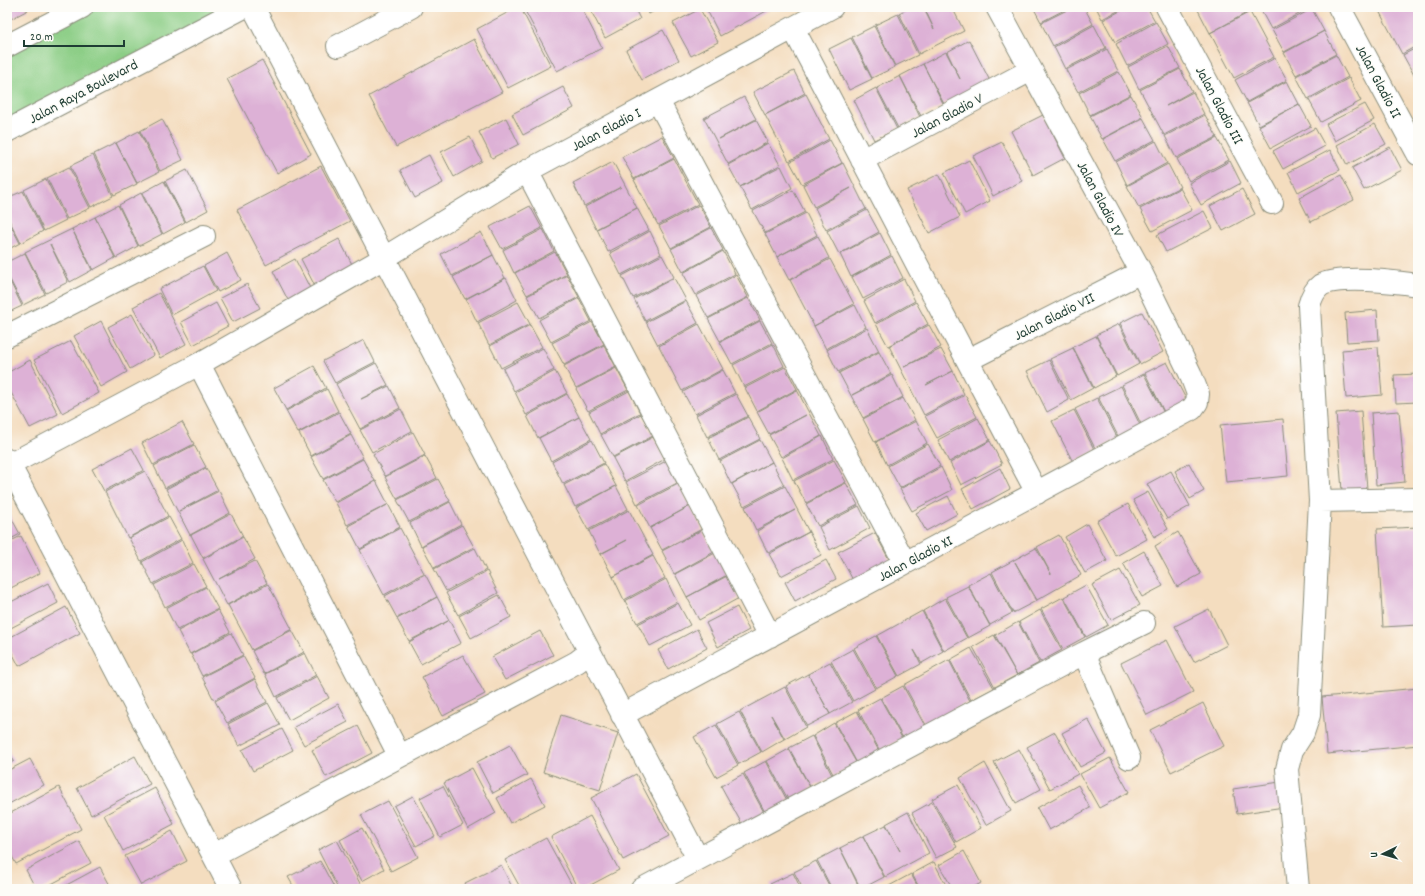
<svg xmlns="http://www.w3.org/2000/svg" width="1425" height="896" font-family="Dekko,sans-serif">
<rect width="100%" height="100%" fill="#fdfcf7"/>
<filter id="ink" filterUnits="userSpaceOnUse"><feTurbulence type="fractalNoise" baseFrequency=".025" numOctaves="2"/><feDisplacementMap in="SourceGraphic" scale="8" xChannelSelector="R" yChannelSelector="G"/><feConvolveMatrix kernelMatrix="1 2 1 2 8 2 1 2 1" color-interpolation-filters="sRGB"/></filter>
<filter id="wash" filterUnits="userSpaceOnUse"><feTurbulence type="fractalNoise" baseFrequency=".012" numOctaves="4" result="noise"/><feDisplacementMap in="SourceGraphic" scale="16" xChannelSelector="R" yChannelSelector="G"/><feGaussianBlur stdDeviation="0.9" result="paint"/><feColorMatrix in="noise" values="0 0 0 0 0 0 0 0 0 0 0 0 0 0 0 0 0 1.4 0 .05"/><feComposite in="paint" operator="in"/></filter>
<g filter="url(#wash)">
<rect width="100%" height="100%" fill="#f4ddbf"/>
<path fill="#8cce86" stroke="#56865d" d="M82,7H244L7,131V46Z"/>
<g id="blocks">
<path fill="#ddb1d6" d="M7,7H26L28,10L7,21Z
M518,7H520L551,66L508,88L477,29Z
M523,7H581L602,48L557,71Z
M589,7H634L640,19L605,38Z
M645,7H661L649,14Z
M711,7H771L772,8L720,36L707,10Z
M911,7H923L934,29L924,7H952L964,31L919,54L899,13Z
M1033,7H1070L1041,22Z
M1073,7H1084L1093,24L1053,46L1041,23Z
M1096,7H1126L1102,19Z
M1128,7H1147L1155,21L1115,42L1103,20Z
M1203,7H1248L1250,11L1210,33L1198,10Z
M1259,7H1312L1271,29Z
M1382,7H1418V45L1402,54L1378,9Z
M700,9L718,42L691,56L673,23Z
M1312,9L1324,31L1284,52L1272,30Z
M1250,12L1274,57L1234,78L1210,33Z
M898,14L918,55L895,66L875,25Z
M1156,22L1168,44L1127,66L1116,44Z
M1094,25L1106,48L1065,69L1054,47Z
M874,26L895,67L872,78L852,37Z
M663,30L679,60L642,80L626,50Z
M1324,31L1336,54L1296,75L1284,53Z
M851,38L872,79L849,90L829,49Z
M474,39L502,92L396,147L369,96Z
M969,40L990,81L944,104L923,64L946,52L960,79L947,52Z
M1168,46L1180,68L1139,89L1128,67Z
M1418,47V75L1415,77L1403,55Z
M1107,49L1118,71L1078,92L1066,70Z
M1336,55L1348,77L1308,99L1296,76Z
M1275,58L1287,80L1247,102L1235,80Z
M262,60L311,154L277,173L227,79Z
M923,64L944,105L921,116L900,76Z
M1180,69L1192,91L1166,106L1193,92L1204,114L1164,135L1140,90Z
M794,71L805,93L765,115L753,92Z
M1119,72L1131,94L1090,115L1079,93Z
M900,76L920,117L898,128L877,88Z
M1349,78L1361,101L1321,122L1309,100Z
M1287,81L1299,104L1259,125L1247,103Z
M563,87L574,108L523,135L512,114Z
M876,88L897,129L874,140L854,100Z
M806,94L829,139L789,161L765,115Z
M1131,95L1143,117L1102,139L1090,116Z
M744,97L756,119L719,139L756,120L768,142L728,164L704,118Z
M1299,104L1311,126L1271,148L1259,126Z
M1365,104L1374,120L1335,141L1326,124Z
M1043,115L1065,158L1033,175L1011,131Z
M1205,115L1217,137L1176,158L1165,136Z
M506,118L519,144L492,158L479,132Z
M1143,118L1155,140L1115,161L1103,139Z
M162,119L183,160L160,171L140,131Z
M1375,124L1386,144L1347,165L1337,145Z
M1315,128L1325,146L1283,169L1273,151Z
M139,131L159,172L137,183L116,143Z
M662,136L674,158L634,179L622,157Z
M470,137L482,161L454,177L441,152Z
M1217,138L1229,160L1189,181L1177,159Z
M830,140L842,163L802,184L790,162Z
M1156,141L1167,163L1127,185L1116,162Z
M1002,142L1022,181L993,196L973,156Z
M116,143L137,184L114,195L94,154Z
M768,143L780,165L740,187L728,165Z
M1390,147L1402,170L1364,190L1352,168Z
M1330,150L1340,170L1298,192L1288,172Z
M93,155L113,196L91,207L70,166Z
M429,155L443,183L415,198L400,170Z
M674,159L698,204L658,225L634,180Z
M969,160L990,201L965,214L944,173Z
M1230,161L1241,183L1201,205L1189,183Z
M613,162L637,208L596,229L585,207L621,187L584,206L573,183Z
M843,163L866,209L826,230L815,208L851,188L814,207L803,185Z
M1168,164L1180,187L1139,208L1127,186Z
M321,166L350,221L266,265L237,210Z
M781,166L792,188L752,210L740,187Z
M69,167L90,208L67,219L47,178Z
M187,170L208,210L186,222L165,181Z
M939,174L960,217L929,233L907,190Z
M1341,175L1354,200L1311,222L1299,198Z
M46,179L66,220L44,231L24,190Z
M164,181L185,222L163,234L142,193Z
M1180,188L1192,210L1152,231L1140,209Z
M1242,189L1255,214L1223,231L1210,206Z
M793,190L805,212L765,233L753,211Z
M23,191L43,231L21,243L7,216V198Z
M141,193L162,234L139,246L119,205Z
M118,205L138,246L116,258L95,217Z
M699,205L711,227L671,248L659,226Z
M530,206L542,228L502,249L490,227Z
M637,208L649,230L608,252L597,229Z
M867,210L879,232L839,254L827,231Z
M1204,211L1213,228L1166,252L1157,235Z
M806,213L817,235L777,257L765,234Z
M95,217L115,258L93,270L72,229Z
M7,218L20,243L7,250Z
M711,228L723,250L683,272L671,249Z
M72,229L92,270L70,282L50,244L68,282L46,293L25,252Z
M543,229L554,251L514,273L503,250Z
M650,231L661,254L621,275L610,253Z
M481,232L493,255L452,276L441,254Z
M880,233L891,255L851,277L840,254Z
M818,236L829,258L789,280L777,257Z
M339,239L355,270L317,290L301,259Z
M723,251L735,274L695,295L683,273Z
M555,252L567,274L527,295L515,273Z
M25,253L45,294L23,305L7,274V262Z
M227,253L241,280L218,292L204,266Z
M493,255L505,278L465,299L453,277Z
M662,255L674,277L633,298L622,276Z
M892,256L903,278L863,299L852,277Z
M295,259L312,292L290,304L273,271Z
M830,259L854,304L814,326L790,280Z
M203,266L216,291L172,315L159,289Z
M7,275L22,306L7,313Z
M567,275L579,297L539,318L527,296Z
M736,275L748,297L708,318L696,296Z
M506,278L517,300L477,322L466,299Z
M674,278L686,300L645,321L634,299Z
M904,279L915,301L875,323L864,301Z
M247,284L260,308L233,322L220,298Z
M159,293L186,344L160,358L133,307Z
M579,298L591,321L551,342L539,320Z
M748,298L760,320L720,341L708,319Z
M686,301L698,323L658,345L646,322Z
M518,302L530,324L489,345L478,323Z
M916,302L928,324L888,346L876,324Z
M216,303L228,326L193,345L181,322Z
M855,305L866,327L826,349L814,326Z
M1377,310L1379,340L1347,342L1345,313Z
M1142,312L1163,352L1140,364L1120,323Z
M132,314L154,355L130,369L108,327Z
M101,321L127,372L101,387L74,336Z
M760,321L772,343L732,364L720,342Z
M592,322L604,344L564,365L552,343Z
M699,324L723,369L682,391L659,346Z
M1119,324L1139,364L1117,376L1096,335Z
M530,325L542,347L501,368L490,346Z
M929,325L941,347L904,367L941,349L953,371L926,385L953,371L964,394L924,415L889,346Z
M867,328L879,351L838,372L827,350Z
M1096,336L1116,376L1094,388L1073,347Z
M364,340L375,362L335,383L323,361Z
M71,341L99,393L62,413L34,360Z
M773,344L784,366L744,387L733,365Z
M604,345L616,367L576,388L564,366Z
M1378,347L1382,395L1346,398L1342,350Z
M543,348L554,370L514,391L503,369Z
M1073,348L1093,388L1071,400L1050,359Z
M879,352L891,374L852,395L892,375L903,397L863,418L839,373Z
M30,360L58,414L30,428L7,385V373Z
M1049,360L1069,400L1047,412L1027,371Z
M1167,362L1188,403L1165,414L1145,373Z
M376,363L388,385L361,399L389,386L400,408L360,429L336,384Z
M314,366L326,388L286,410L274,388Z
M785,367L797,389L757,411L745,388Z
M616,368L628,390L588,411L576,389Z
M723,370L735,393L695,414L683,392Z
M555,371L567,393L526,415L515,392Z
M1144,374L1165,415L1142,426L1122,385Z
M1418,374V402L1396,403L1394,375Z
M1121,386L1141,427L1119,438L1098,397Z
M327,389L338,411L298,433L286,411Z
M797,390L821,436L781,457L769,435L806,415L769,434L757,412Z
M629,391L640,413L600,434L589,412Z
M567,394L579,417L538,438L527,416Z
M736,394L748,416L707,437L696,415Z
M965,395L977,417L937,438L925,416Z
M903,398L915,420L875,442L863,419Z
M1097,398L1118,439L1096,450L1075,409Z
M401,409L412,431L372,452L360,430Z
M1074,410L1095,451L1073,462L1052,421Z
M1361,411L1367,489L1342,491L1336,413Z
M1399,411L1405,482L1376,485L1371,413Z
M339,412L351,434L311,456L299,433Z
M641,414L653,436L613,457L601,435Z
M579,417L591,439L551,461L539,438Z
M748,417L760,439L719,460L708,438Z
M978,418L990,440L949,462L938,440Z
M1283,419L1288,476L1226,482L1220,425Z
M916,421L927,443L887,465L876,442Z
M182,422L194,444L153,465L142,443Z
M413,432L425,455L385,476L373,454Z
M351,435L363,458L323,479L311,457Z
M822,436L833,459L793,480L782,458Z
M653,437L665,459L625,481L613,458Z
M592,440L604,463L563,484L552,462Z
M760,440L772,462L731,484L720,461Z
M990,441L1002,464L961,485L950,463Z
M928,444L940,466L900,488L888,466Z
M194,445L206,467L165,488L154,466Z
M132,448L144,470L104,491L92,469Z
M425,456L437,478L397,499L385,477Z
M363,459L375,481L335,502L323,480Z
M834,460L846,482L806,503L794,481Z
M666,461L677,483L637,504L626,482Z
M772,462L784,485L744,506L732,484Z
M1189,463L1204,491L1190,499L1175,471Z
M604,464L616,486L575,507L564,485Z
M941,467L952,490L912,511L900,489Z
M206,468L218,490L179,511L219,491L230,513L190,535L166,489Z
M1000,468L1010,489L973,509L962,489Z
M145,471L168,516L128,538L105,492Z
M1171,471L1190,506L1167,519L1147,484Z
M438,479L450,501L409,522L397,500Z
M376,481L400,527L360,549L348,526L387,505L347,525L336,503Z
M846,483L858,505L818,526L806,504Z
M678,484L690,506L650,528L638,505Z
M616,486L628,509L588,530L576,508Z
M785,486L809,532L768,553L757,531L795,510L756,530L745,507Z
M1148,492L1168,529L1154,537L1133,500Z
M948,496L957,514L926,531L916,513Z
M450,502L461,524L421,546L410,523Z
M1128,504L1147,539L1116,556L1097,521Z
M690,506L702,529L662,550L650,528Z
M859,506L870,528L830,550L819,527Z
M7,510L20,534L7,541Z
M629,510L653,555L613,577L601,554L627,540L600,554L589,531Z
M231,514L243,536L203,558L191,535Z
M169,517L181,539L141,561L129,538Z
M1087,524L1107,561L1085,573L1065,537Z
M462,525L474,547L434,568L422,546Z
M1418,527V625L1383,627L1377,529Z
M400,528L424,573L384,595L360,550Z
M702,530L714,552L674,574L662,551Z
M809,532L821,555L781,576L769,554Z
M1178,532L1201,574L1177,587L1155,546Z
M875,533L892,565L855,584L838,552Z
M1059,535L1081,575L1037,600L1015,562L1036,601L1013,613L992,572L1036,548L1051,574L1037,547Z
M21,536L40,573L7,590V543Z
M243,537L255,559L219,579L255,561L267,583L227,605L203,559Z
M182,540L193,563L153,584L142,562Z
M475,548L486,570L446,591L434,569Z
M1144,551L1163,586L1142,597L1123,563Z
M715,553L727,575L687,597L675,574Z
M653,556L665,578L624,600L613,577Z
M826,560L836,579L795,601L785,582Z
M194,564L206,586L165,607L154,585Z
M1120,570L1140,605L1111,620L1092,585Z
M487,571L498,593L458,615L446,593Z
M991,573L1012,613L990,625L968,585Z
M425,574L437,597L397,618L385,596Z
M727,576L739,598L699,620L687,597Z
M666,579L677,602L637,623L625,601Z
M48,583L58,603L7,630V604Z
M268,584L292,629L252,650L228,605Z
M1086,585L1108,625L1086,637L1064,597Z
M968,586L990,626L968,638L946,597Z
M206,587L218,609L177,630L166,608Z
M499,595L511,617L471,638L459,616Z
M437,597L461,643L421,664L409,642L448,621L409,641L397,619Z
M1063,597L1085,637L1063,649L1041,609Z
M945,598L967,638L944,651L923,611Z
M678,603L690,625L650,646L638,624Z
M66,607L80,633L19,666L7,643V639Z
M737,607L749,630L718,647L706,623Z
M1209,609L1227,645L1194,662L1175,626Z
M218,610L230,632L190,654L178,631Z
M1040,610L1062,650L1040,662L1019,622Z
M922,611L943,651L922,663L914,650L921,664L899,676L877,636Z
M1018,622L1039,663L1017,675L995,635Z
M697,629L707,648L668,669L658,650Z
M292,630L304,652L264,674L252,651Z
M540,631L553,655L505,680L492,657Z
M231,633L243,655L202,676L191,654Z
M994,635L1017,675L995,687L973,647Z
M876,636L898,676L876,688L854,648Z
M1167,640L1193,692L1147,715L1121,663Z
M971,648L994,688L971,700L950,660Z
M853,649L875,689L853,701L831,661Z
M305,653L316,675L276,697L265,674Z
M463,655L485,694L443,716L422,677Z
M243,656L255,678L214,700L202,677Z
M949,660L970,701L926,725L904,685Z
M830,662L852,702L830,714L808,674Z
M808,674L830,714L807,726L786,686Z
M317,676L329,698L289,720L277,698Z
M255,679L267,702L227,723L215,701Z
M903,686L925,726L903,738L881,698Z
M785,687L806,727L785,739L771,715L784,739L762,752L740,711Z
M1418,688V745L1327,754L1322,697Z
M880,698L902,738L880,751L858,710Z
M268,703L280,725L239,746L228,724Z
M1203,703L1224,746L1171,772L1150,730Z
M338,704L348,722L304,745L294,727Z
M857,711L879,751L857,763L835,723Z
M739,712L761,752L739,764L717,724Z
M561,715L618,733L600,790L543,772Z
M1088,719L1106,753L1080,767L1062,733Z
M834,723L857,764L834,776L813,736Z
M716,725L738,765L716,777L694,737Z
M358,726L372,753L326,777L312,750Z
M282,729L293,750L253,771L242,750Z
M1055,732L1078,774L1050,789L1027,747Z
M812,736L833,777L811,788L789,748Z
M510,745L527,775L493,793L477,762Z
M7,748L14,761L7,765Z
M789,749L811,789L789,801L767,761Z
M1019,749L1041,789L1016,803L994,762Z
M135,756L150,784L91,815L77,788Z
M1110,758L1129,792L1099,808L1080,774Z
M30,759L44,785L7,805V771Z
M766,761L788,802L766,814L744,773Z
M985,763L1011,811L986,825L960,778Z
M472,768L496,813L468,829L444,783Z
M636,774L669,836L623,860L591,798Z
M743,774L765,814L743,826L721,786Z
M531,779L545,805L510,823L497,798Z
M1280,782L1284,807L1237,814L1233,789Z
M958,785L981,828L956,842L932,799Z
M1078,785L1090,808L1049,830L1037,808Z
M443,786L463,825L440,837L420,798Z
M59,787L81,829L16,864L7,847V815Z
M155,788L174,824L123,851L104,815Z
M413,796L435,836L416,846L394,806Z
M388,801L418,857L391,871L361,815Z
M932,802L957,847L936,858L912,813Z
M908,812L929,853L885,877L863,836L886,825L900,851L886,824Z
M590,816L619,870L583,889H578L551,837Z
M362,828L384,869L362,881L340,840Z
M172,831L187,861L141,885L125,856Z
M863,836L884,877L861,889L840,848Z
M546,838L574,889H521L505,860Z
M337,840L363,889H338L318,850Z
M79,841L91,863L42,889H36L26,870Z
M840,848L860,889H832L817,860Z
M964,851L981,883L970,889H953L939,865Z
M320,861L335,889H295L288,877Z
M816,861L831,889H803L794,872Z
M934,862L948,889H920L912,874Z
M501,865L513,889H468L465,883Z
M100,867L112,889H59Z
M793,873L801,889H773L770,884Z
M911,874L919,889H891L889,886Z"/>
</g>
</g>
<g filter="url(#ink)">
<use href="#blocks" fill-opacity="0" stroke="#8a8d7a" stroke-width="1"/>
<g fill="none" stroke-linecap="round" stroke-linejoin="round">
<g stroke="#8a8d7a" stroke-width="24">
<path id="minor" d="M253,7L698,859
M1167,7L1272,203
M1339,7L1418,154
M793,28L1037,493
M7,46L82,7
M338,46L411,7
M658,101L905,563
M7,131L244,7
M862,160L1031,70
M527,171L770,636
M7,336L204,236
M968,360L1141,272
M199,364L399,755
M7,460L231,889
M9,465L199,364L384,258L527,171L832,7
M1320,501L1418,499
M1084,653L1129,758
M622,715L1192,409L1197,402L1198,394L1190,373L1141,272L997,7
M214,855L577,662L590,652
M642,889L1084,653L1144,623
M1298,889L1287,769L1292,750L1303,733L1309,715L1320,501L1309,306C1311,298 1314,290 1321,285C1339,275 1397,282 1418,285"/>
</g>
<use href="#minor" stroke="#fff" stroke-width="22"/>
</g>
</g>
<g text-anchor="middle" stroke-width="3" stroke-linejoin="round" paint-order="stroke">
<g font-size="15" fill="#1f3d34" stroke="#fdfcf7">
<text transform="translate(1379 81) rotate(62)" y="5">Jalan Gladio II</text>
<text transform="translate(83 91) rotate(-28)" y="5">Jalan Raya Boulevard</text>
<text transform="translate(1220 105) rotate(62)" y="5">Jalan Gladio III</text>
<text transform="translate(947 115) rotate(-28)" y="5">Jalan Gladio V</text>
<text transform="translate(606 129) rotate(-28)" y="5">Jalan Gladio I</text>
<text transform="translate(1101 199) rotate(62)" y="5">Jalan Gladio IV</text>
<text transform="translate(1054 316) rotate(-27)" y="5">Jalan Gladio VII</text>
<text transform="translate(915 558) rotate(-28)" y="5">Jalan Gladio XI</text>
</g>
</g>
<rect width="1425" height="896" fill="none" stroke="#fdfcf7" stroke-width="24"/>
<g transform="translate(1383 854) rotate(265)" stroke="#fdfcf7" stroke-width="3" paint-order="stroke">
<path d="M0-3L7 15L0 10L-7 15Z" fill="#1f3d34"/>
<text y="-6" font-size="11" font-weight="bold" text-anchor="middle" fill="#1f3d34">U</text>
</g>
<path d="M24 40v6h100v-6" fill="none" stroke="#1f3d34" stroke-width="2"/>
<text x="30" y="40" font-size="12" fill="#1f3d34" stroke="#fdfcf7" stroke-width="3" paint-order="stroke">20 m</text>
</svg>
